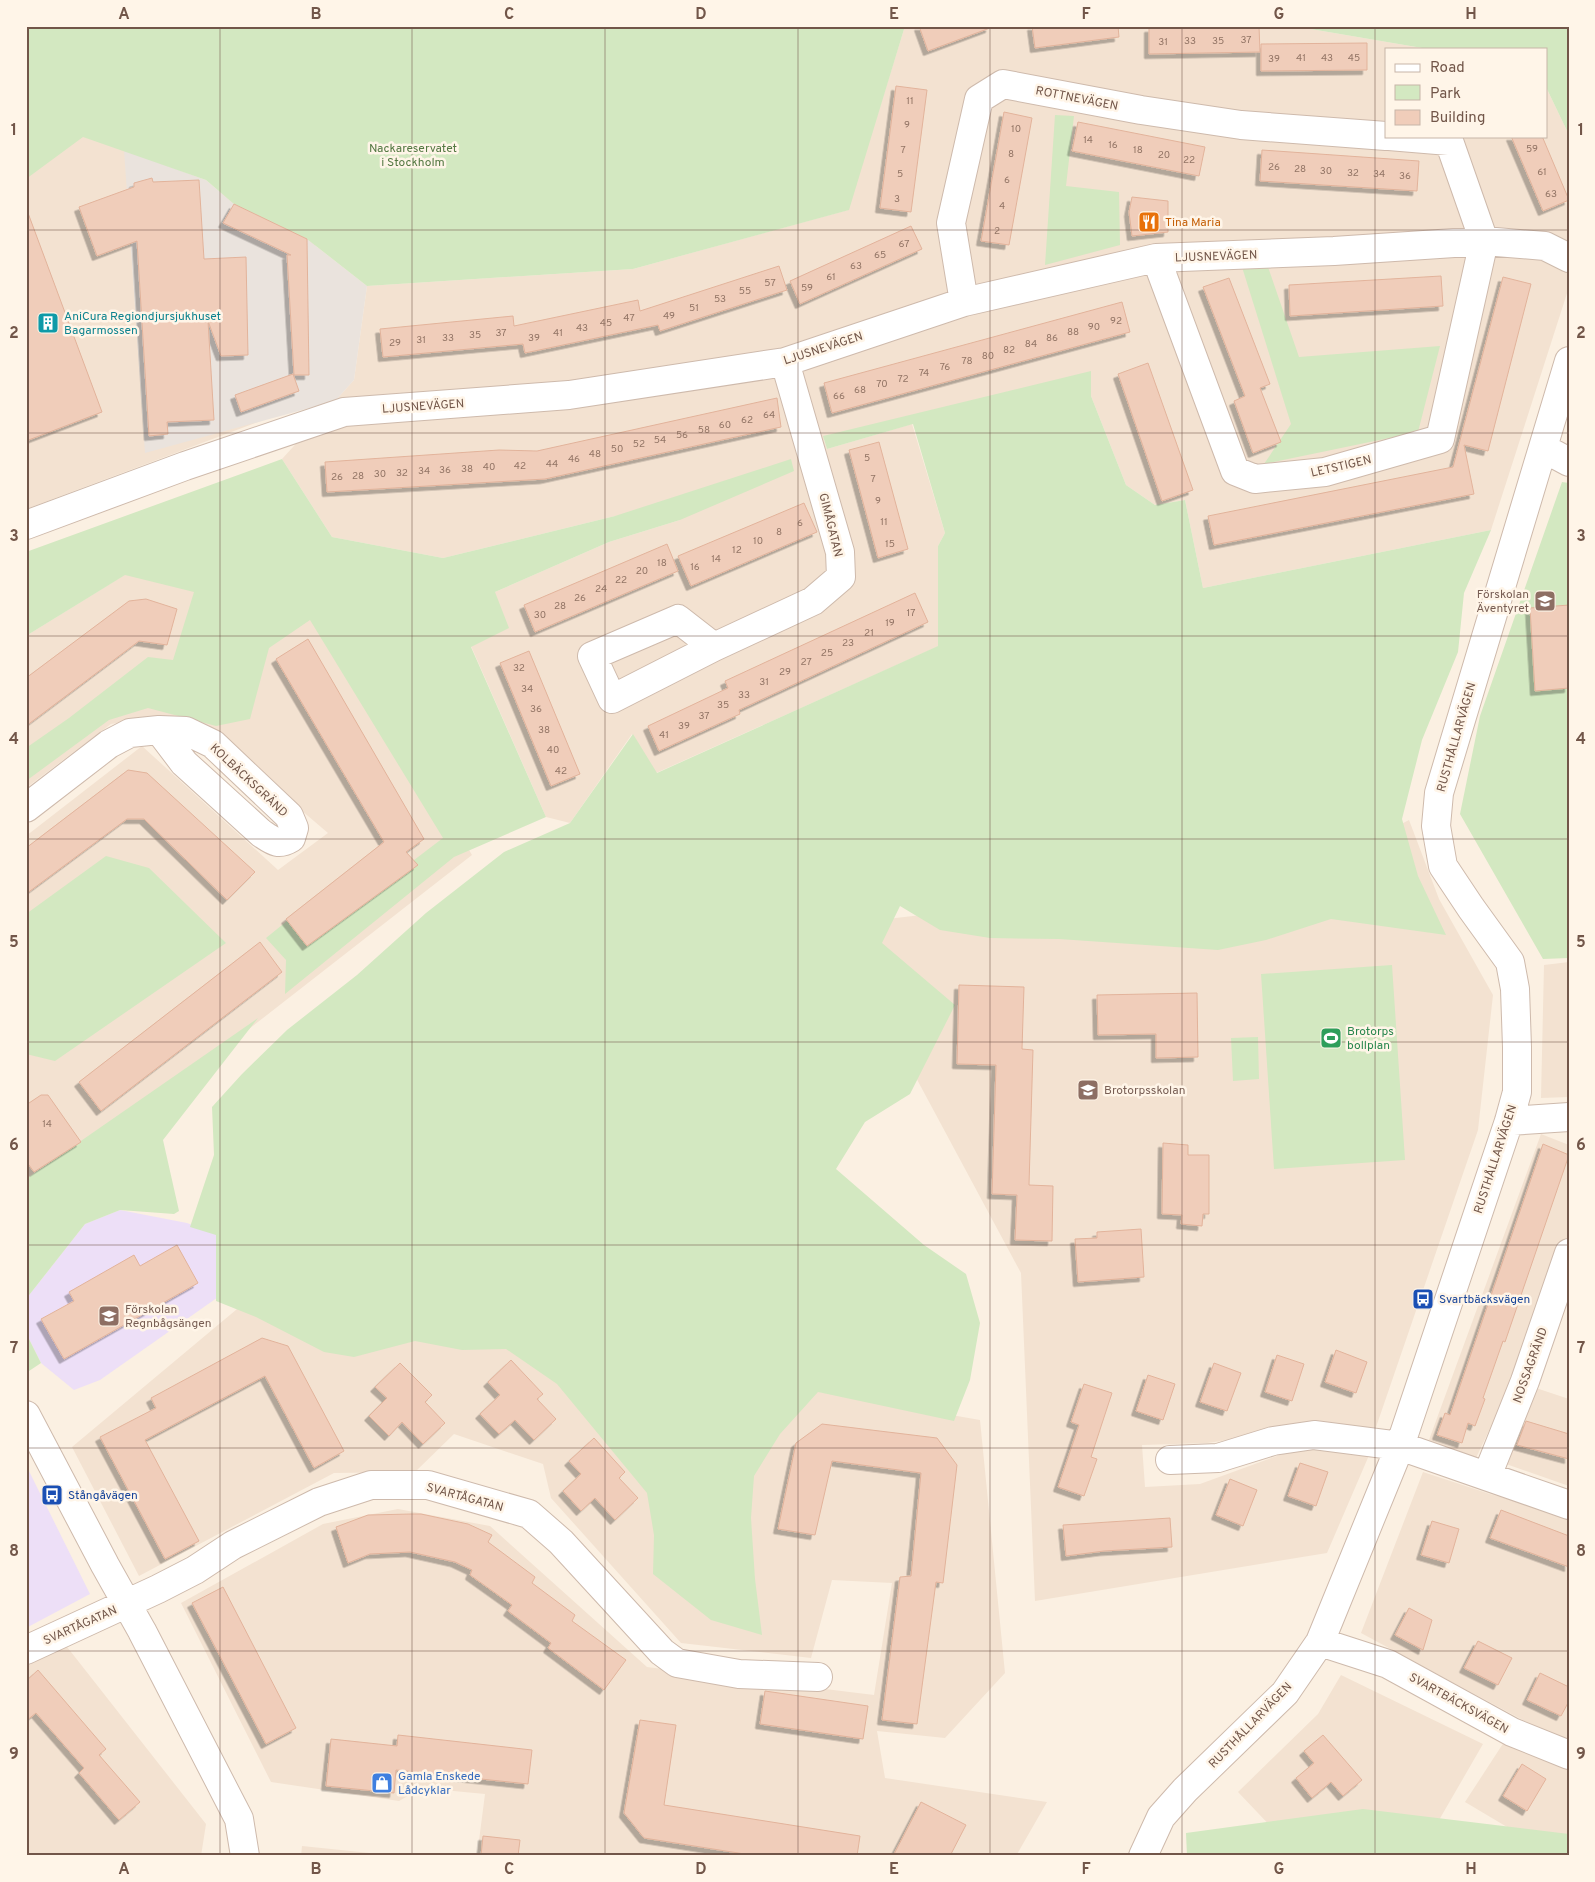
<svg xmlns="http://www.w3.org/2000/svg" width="1595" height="1882" font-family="Overpass,sans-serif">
<defs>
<filter id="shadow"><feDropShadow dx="-4.5" dy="4.5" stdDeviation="0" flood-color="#0004"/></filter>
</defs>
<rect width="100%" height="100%" fill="#fbf0e2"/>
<path fill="#f3e2d1" d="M905,26H1293L1428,49H1386V136H1546V87L1569,135V287L1491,530L1203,588L1185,500L1155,505L1126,485L1091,396V372L824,440L827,449L912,424L945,533L938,546L939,646L656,773L632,734L570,823L546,817L471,646L495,592L609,542L680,520L615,516L443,558L332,537L282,459L354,380L367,286L633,269L848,210Z
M26,107L85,130L314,235L333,394L26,509Z
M142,564L324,604L472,855L26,1203V836L142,746L278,870L328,833L207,730L155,716L111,724L26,788V636Z
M1409,820L1439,899L1493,995L1478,1130L1374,1433L1319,1427L1207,1443L1142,1445L1145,1487L1200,1484L1312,1443L1370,1453L1327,1553L1035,1601L1021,1273L834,925L957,911L1268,893Z
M1569,962V1097L1541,1098L1544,965Z
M1541,1134L1569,1145V1235L1522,1361L1475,1460L1429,1440Z
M255,1294L980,1420L1005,1673L945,1738L877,1731L885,1778L1047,1802L1016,1856H477L485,1794L422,1788L399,1801L271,1782L181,1603L323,1524L398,1509L490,1526L647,1667L874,1695L892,1583L832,1580L811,1658L681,1643L551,1498L543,1464L454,1434L415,1472L334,1473L139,1576L72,1447Z
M1536,1388L1569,1399V1486L1506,1464Z
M1423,1472L1490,1494L1569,1516V1745L1361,1633Z
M64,1643L206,1824L201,1856H26V1665Z
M1341,1675L1483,1744L1435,1827L1299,1856L1238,1792L1318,1714Z
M1506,1739L1569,1770V1856H1556L1465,1802Z
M302,1846L399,1856H301Z"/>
<path fill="#eae3dd" d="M124,150L206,180L234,204L307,239L367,286L354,380L335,401L145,453Z"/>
<path fill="#eddff7" d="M120,1210L187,1223L228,1238L231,1288L100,1380L74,1390L41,1363L26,1333V1299L85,1224Z
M26,1465L90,1594L26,1628Z"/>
<path fill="#d3e8c1" d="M26,26H905L849,210L633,269L367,286L307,239L234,204L206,180L83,137L26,179Z
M1293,26H1569V135L1546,87V49H1428Z
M1055,115L1074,116L1066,186L1119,192L1120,245L1045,265Z
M1242,267H1268L1299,357L1440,346L1418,432L1264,464L1291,424Z
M1091,371V396L1126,485L1155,505L1185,500L1203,588L1491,530L1464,593L1458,652L1422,740L1402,819L1418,876L1446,935L1331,919L1266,940L1218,950L1059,939L990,938L940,930L900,906L882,943L955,1005L910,1094L865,1122L836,1169L924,1245L966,1274L980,1323L970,1380L954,1421L818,1392L780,1434L754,1476L751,1518L755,1579L762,1635L711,1620L653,1574L654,1535L647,1493L557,1384L506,1349L462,1350L415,1341L354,1357L324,1352L256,1317L216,1301V1235L190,1227L214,1155L212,1107L242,1074L287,1030L357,975L426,913L504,852L570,823L633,734L657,773L938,646V546L945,533L913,424L827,449L823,436Z
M282,459L332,537L443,558L615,516L791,459L794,471L680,520L609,542L495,592L509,628L471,647L546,817L454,857L285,994L286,960L266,938L287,921L305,943L443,838L310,620L269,648L250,719L216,726L148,708L109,720L26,781V748L69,718L148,657L173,660L194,592L125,575L26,636V552Z
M1562,482L1569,483V958L1543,959L1460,814L1480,716Z
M106,856L149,868L226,943L55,1061L26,1054V914Z
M1392,965L1405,1160L1274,1169L1261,974Z
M258,1018L163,1140L179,1211L174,1214L120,1210L85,1224L26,1299V1179Z
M1258,1037L1259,1079L1233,1081L1231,1038Z
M26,1333L41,1363L26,1373Z
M1363,1809L1569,1834V1856H1187L1186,1833Z"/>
<path fill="#f0cdba" stroke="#e2b39b" filter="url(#shadow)" d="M919,26H990V28L928,51Z
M1032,26H1118L1119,37L1035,48Z
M1259,26L1260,52L1149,54V28Z
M1367,43V70L1261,71V44Z
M896,86L927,90L911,212L880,208Z
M1004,112L1032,118L1009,245L981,241Z
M1078,122L1205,147L1199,176L1072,151Z
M1511,136H1542L1569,200L1543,211Z
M1262,150L1419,161L1417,191L1260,181Z
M152,178L153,182L199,180L204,259L246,257L248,355L221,356L208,321L214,420L167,422L168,434L149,436L137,241L97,256L79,207L134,187V183Z
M1132,197L1168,201V232L1132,236L1129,212Z
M234,204L307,239L309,375H294L287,255H291L223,223Z
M26,213H28L102,412L26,441Z
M911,226L922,249L800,304L790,281Z
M779,266L787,290L660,331L658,325L525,353L523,344L383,357L380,329L513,316L514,326L638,300L640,311Z
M1441,276L1443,306L1290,316L1289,285Z
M1503,277L1531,284L1488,451L1464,445L1474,494L1214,545L1208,516L1453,467Z
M1229,278L1270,384L1260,388L1281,442L1253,453L1234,401L1245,396L1203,287Z
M1122,302L1130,332L832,413L824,383Z
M1148,363L1193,490L1162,501L1118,374Z
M293,374L299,391L241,412L235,395Z
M777,398L781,427L545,479L327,492L325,462L499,450L537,451Z
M879,442L908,549L878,558L849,450Z
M804,503L817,532L691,586L678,556Z
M667,544L678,571L535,632L524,605Z
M915,593L928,622L739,710L740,714L659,751L648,726L728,688L725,681Z
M146,599L177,609L167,645L139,641L26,726V678L129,601Z
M1569,605V688L1535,691L1530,608Z
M308,639L424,839L406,852L418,865L307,946L286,919L384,842L276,659Z
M529,651L580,774L551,786L500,663Z
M128,770L147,773L255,872L227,900L144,819H127L26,894V848Z
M260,942L282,972L101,1111L79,1082Z
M959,985L1024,987L1022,1049L1033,1050L1029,1185L1053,1186L1052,1241L1015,1240L1017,1195L992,1194L996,1065L957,1064Z
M1197,993L1198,1057L1156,1058V1034L1098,1035L1097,995Z
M41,1095H48L81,1142L34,1172L26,1161V1105Z
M1163,1143L1188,1145V1155H1209V1214H1203L1202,1226L1181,1224L1182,1215L1162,1214Z
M1543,1144L1569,1155L1505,1342L1503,1341L1483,1398L1485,1399L1475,1426L1468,1423L1462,1443L1437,1435L1445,1413L1450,1415Z
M1141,1229L1144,1277L1078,1282L1075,1239L1097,1238V1232Z
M177,1245L198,1283L64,1359L41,1319L74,1301L69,1292L134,1255L140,1266Z
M262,1338L288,1346L344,1451L314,1468L265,1376L145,1440L199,1541L165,1559L100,1437L156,1408L151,1398Z
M1336,1350L1367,1362L1356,1393L1325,1382Z
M1277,1355L1304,1364L1292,1401L1265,1392Z
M511,1360L543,1394L537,1399L556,1419L534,1440L515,1420L499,1434L480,1414L500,1395L488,1382Z
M400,1363L432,1395L425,1402L445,1423L423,1444L402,1422L389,1436L369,1416L387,1398L375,1387Z
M1214,1363L1241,1373L1227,1411L1200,1402Z
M1148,1375L1175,1384L1163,1420L1136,1411Z
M1084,1384L1112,1393L1091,1457L1097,1459L1084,1496L1058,1487L1079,1425L1071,1422Z
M1526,1421L1569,1434V1459L1517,1445Z
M822,1424L937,1438L957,1465L943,1583L936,1582L917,1724L882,1720L900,1577L911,1576L921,1473L832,1461L815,1535L778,1529L796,1443Z
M594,1438L625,1472L619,1478L638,1498L615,1520L595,1498L581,1511L563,1491L581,1474L569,1461Z
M1300,1463L1328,1472L1316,1506L1288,1496Z
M1230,1479L1257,1490L1243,1526L1216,1515Z
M1501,1510L1569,1536V1567L1490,1538Z
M411,1514H421L468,1524L492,1535L488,1542L535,1577L532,1583L575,1615L572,1621L626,1660L604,1690L548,1648L551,1643L508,1611L512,1605L470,1575L472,1570L455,1562L410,1552L370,1554L348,1563L336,1527L368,1515Z
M1170,1518L1172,1547L1104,1551L1066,1556L1063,1525Z
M1432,1521L1459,1529L1449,1563L1421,1555Z
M223,1587L296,1728L266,1744L192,1603Z
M1409,1608L1432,1620L1423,1650L1395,1635Z
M1478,1641L1512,1658L1498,1685L1464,1668Z
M38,1670L106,1749L99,1755L140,1802L119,1820L79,1773L84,1768L36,1713L26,1721V1681Z
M1540,1673L1569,1687V1701L1561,1716L1527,1700Z
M765,1691L868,1706L863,1739L760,1724Z
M640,1720L676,1725L664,1805L860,1836L857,1856H757L644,1838L624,1813Z
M398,1735L532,1750L528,1784L396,1770L394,1793L326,1786L331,1739L397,1746Z
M1323,1735L1362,1780L1343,1796L1331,1782L1312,1798L1296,1778L1314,1763L1304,1751Z
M1522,1764L1546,1779L1527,1811L1503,1796Z
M921,1802L966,1825L950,1856H893Z
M483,1836L520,1840L518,1856H481Z"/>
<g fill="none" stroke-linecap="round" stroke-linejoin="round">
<g stroke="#cebaac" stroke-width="30">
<path id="minor" d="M1156,258L1235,471L1255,479L1325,472L1440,439L1484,241L1449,141L1389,136
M964,302L951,223L979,99L1003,84L1141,110L1241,125L1386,136
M1543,448L1569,462
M26,525L185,466L344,412L569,395L785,362L964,302L1156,258L1334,251L1484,241L1545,246L1569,258
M714,647L678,619L592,656L612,699L714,647L813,601L841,577L840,552L785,362
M26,808L109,744L130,733L159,730L186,731L213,744L289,816L294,828L291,838C278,846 273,841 261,833L184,763L159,730
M1509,1121L1569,1117
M26,1415L105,1565L142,1631L239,1819L245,1856
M1170,1460L1218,1458L1273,1441L1314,1435L1400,1446L1569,1505
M1487,1476L1525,1381L1569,1253
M1320,1642L1388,1664L1512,1732L1569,1755
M26,1650L158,1589L195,1570L233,1545L319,1502L371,1485H428L529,1514L561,1542L662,1652L677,1663L739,1674L818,1677
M1143,1856L1161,1817L1185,1790L1285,1693L1320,1642L1400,1446L1509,1121L1517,1092V1047L1515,989L1510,962L1471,908L1443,866L1436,826L1439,793L1569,361"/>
</g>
<use href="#minor" stroke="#fff" stroke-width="28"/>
</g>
<path fill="none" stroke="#725649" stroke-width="1" stroke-opacity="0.55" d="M220,26V1856M412,26V1856M605,26V1856M798,26V1856M990,26V1856M1182,26V1856M1375,26V1856M26,230H1569M26,433H1569M26,636H1569M26,839H1569M26,1042H1569M26,1245H1569M26,1448H1569M26,1651H1569"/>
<defs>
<g id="restaurant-square" transform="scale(1.125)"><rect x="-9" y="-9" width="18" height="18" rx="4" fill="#e8710a" stroke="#fff5e8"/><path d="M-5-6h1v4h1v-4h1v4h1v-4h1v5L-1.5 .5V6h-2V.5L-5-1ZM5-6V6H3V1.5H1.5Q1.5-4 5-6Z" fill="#fff"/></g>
<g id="building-square" transform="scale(1.125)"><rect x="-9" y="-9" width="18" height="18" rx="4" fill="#0f9aa8" stroke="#fff5e8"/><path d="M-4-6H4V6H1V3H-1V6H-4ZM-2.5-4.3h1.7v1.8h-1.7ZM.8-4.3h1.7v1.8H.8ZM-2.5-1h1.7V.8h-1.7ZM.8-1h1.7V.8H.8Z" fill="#fff"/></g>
<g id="school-square" transform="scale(1.125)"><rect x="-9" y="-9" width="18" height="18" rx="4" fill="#8d6e63" stroke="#fff5e8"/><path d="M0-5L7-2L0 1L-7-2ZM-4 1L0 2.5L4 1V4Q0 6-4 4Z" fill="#fff"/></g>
<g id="stadium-square" transform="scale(1.125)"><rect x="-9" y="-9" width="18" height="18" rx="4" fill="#2e9e5b" stroke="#fff5e8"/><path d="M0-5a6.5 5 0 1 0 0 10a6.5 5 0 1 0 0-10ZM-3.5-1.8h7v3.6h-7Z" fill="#fff"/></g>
<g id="bus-square" transform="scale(1.125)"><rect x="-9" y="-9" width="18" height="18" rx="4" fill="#1a4fb4" stroke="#fff5e8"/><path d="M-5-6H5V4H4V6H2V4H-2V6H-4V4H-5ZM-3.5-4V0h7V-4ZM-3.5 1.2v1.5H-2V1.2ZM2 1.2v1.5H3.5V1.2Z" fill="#fff"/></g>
<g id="shop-square" transform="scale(1.125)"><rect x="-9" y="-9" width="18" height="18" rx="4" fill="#3f7fe0" stroke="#fff5e8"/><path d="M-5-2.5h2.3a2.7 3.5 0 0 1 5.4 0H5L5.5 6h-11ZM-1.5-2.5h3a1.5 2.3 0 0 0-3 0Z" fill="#fff"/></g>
</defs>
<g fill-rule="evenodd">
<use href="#restaurant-square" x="1149" y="222"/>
<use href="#building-square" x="48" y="323"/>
<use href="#school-square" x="1545" y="601"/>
<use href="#stadium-square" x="1331" y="1038"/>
<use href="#school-square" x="1088" y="1090"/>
<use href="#bus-square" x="1423" y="1299"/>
<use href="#school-square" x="109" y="1316"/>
<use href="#bus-square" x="52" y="1495"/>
<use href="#shop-square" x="382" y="1783"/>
</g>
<g text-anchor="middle" stroke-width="5" stroke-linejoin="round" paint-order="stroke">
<g font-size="10" fill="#927465">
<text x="1246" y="43">37</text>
<text x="1190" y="44">33</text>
<text x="1218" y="44">35</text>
<text x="1163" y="45">31</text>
<text x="1301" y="61">41</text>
<text x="1327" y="61">43</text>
<text x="1354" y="61">45</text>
<text x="1274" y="62">39</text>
<text x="910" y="104">11</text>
<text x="907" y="128">9</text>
<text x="1016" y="132">10</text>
<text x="1088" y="143">14</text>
<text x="1113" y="148">16</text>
<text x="1532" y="152">59</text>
<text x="903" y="153">7</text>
<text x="1138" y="153">18</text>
<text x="1011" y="157">8</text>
<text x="1164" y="158">20</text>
<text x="1189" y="163">22</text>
<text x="1274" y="170">26</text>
<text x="1300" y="172">28</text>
<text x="1326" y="174">30</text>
<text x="1542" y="175">61</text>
<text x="1353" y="176">32</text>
<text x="900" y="177">5</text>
<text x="1379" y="177">34</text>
<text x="1405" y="179">36</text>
<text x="1007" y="183">6</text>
<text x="1551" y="197">63</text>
<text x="897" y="202">3</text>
<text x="1002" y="209">4</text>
<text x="997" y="234">2</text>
<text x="904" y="247">67</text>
<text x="880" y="258">65</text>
<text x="856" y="269">63</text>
<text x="831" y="280">61</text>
<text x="770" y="286">57</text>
<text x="807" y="291">59</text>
<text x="745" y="294">55</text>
<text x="720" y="302">53</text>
<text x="694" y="311">51</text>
<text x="669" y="319">49</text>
<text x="629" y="321">47</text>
<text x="1116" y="324">92</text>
<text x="606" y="326">45</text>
<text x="1094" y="330">90</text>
<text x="582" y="331">43</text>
<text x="1073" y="335">88</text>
<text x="501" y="336">37</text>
<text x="558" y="336">41</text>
<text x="475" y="338">35</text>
<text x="448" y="341">33</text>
<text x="534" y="341">39</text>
<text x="1052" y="341">86</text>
<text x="421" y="343">31</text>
<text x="395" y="346">29</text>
<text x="1031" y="347">84</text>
<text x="1009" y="353">82</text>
<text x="988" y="359">80</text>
<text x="967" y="364">78</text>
<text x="945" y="370">76</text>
<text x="924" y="376">74</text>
<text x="903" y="382">72</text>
<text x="882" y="387">70</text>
<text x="860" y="393">68</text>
<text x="839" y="399">66</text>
<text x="769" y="418">64</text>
<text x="747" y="423">62</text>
<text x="725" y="428">60</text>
<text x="704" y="433">58</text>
<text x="682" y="438">56</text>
<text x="660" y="443">54</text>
<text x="639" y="447">52</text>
<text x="617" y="452">50</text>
<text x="595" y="457">48</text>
<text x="867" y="461">5</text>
<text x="574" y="462">46</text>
<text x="552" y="467">44</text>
<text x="520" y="469">42</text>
<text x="489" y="470">40</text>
<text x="467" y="472">38</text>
<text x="445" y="473">36</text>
<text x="424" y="474">34</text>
<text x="402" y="476">32</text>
<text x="380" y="477">30</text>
<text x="358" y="479">28</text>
<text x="337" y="480">26</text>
<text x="873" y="482">7</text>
<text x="878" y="504">9</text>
<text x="884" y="525">11</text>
<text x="800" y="526">6</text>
<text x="779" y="535">8</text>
<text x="758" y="544">10</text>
<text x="890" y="547">15</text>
<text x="737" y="553">12</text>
<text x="716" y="562">14</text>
<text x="662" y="566">18</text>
<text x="695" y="570">16</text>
<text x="642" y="574">20</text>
<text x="621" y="583">22</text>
<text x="601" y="592">24</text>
<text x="580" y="601">26</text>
<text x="560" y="609">28</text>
<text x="911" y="616">17</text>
<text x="540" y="618">30</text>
<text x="890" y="626">19</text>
<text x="869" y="636">21</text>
<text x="848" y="646">23</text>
<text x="827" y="656">25</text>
<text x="806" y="665">27</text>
<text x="519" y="671">32</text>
<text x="785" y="675">29</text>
<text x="764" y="685">31</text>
<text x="527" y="692">34</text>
<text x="744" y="698">33</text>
<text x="723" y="708">35</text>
<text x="536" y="712">36</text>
<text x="704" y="719">37</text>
<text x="684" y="729">39</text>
<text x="544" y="733">38</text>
<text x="664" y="738">41</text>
<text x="553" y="753">40</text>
<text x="561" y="774">42</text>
<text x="47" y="1127">14</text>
</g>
<g font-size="12" fill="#725649" stroke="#fff5e8">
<text transform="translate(1077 98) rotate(11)" y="4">ROTTNEVÄGEN</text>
<text transform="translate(1216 256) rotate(-2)" y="4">LJUSNEVÄGEN</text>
<text transform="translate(823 348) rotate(-18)" y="4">LJUSNEVÄGEN</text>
<text transform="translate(423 406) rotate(-4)" y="4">LJUSNEVÄGEN</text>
<text transform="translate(1341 466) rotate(-13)" y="4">LETSTIGEN</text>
<text transform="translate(831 525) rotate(76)" y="4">GIMÅGATAN</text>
<text transform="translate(1456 737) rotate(-74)" y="4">RUSTHÅLLARVÄGEN</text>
<text transform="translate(249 780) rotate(43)" y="4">KOLBÄCKSGRÄND</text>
<text transform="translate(1495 1159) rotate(-72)" y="4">RUSTHÅLLARVÄGEN</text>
<text transform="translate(1530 1365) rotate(-70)" y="4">NOSSAGRÄND</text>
<text transform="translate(465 1497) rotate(15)" y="4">SVARTÅGATAN</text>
<text transform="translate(80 1625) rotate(-24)" y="4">SVARTÅGATAN</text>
<text transform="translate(1459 1703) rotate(29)" y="4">SVARTBÄCKSVÄGEN</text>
<text transform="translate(1250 1725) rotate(-46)" y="4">RUSTHÅLLARVÄGEN</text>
</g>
<g font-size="12" fill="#547842" stroke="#fff5e8">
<text x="413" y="152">Nackareservatet<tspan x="413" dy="14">i Stockholm</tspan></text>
</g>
<g font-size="12" fill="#c56008" stroke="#fff5e8" text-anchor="start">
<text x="1165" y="226">Tina Maria</text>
</g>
<g font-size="12" fill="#0d838f" stroke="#fff5e8" text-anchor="start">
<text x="64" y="320">AniCura Regiondjursjukhuset<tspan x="64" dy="14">Bagarmossen</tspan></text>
</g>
<g font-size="12" fill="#785e54" stroke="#fff5e8" text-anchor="start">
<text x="1529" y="598" text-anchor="end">Förskolan<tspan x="1529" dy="14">Äventyret</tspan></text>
<text x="1104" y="1094">Brotorpsskolan</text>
<text x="125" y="1313">Förskolan<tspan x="125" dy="14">Regnbågsängen</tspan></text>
</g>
<g font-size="12" fill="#27864d" stroke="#fff5e8" text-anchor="start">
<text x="1347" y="1035">Brotorps<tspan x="1347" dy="14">bollplan</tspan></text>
</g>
<g font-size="12" fill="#164399" stroke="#fff5e8" text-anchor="start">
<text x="1439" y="1303">Svartbäcksvägen</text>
<text x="68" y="1499">Stångåvägen</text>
</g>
<g font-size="12" fill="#366cbe" stroke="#fff5e8" text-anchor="start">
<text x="398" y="1780">Gamla Enskede<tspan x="398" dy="14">Lådcyklar</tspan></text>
</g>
</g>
<rect width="1595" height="1882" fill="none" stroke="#fff5e8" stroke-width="55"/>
<rect x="1385" y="48" width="162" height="90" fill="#fff5e8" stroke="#c7b5a8"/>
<rect x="1395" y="64" width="25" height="8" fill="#ffffff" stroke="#c7b5a8"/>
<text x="1430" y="72" font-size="15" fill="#725649">Road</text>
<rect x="1395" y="85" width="25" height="15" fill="#d3e8c1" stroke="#c7b5a8"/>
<text x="1430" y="98" font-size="15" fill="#725649">Park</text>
<rect x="1395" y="110" width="25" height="15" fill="#f0cdba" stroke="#c7b5a8"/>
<text x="1430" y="122" font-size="15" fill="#725649">Building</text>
<rect x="28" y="28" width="1540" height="1826" fill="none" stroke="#725649" stroke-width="2"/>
<g font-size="16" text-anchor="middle" font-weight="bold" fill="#725649">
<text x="124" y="19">A</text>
<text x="316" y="19">B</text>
<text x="509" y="19">C</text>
<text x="701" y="19">D</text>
<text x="894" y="19">E</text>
<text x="1086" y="19">F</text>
<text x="1279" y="19">G</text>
<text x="1471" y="19">H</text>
<text x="14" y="135">1</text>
<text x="1581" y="135">1</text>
<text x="14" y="338">2</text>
<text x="1581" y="338">2</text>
<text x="14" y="541">3</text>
<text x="1581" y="541">3</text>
<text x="14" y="744">4</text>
<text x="1581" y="744">4</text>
<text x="14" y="947">5</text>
<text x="1581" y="947">5</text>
<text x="14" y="1150">6</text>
<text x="1581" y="1150">6</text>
<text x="14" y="1353">7</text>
<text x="1581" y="1353">7</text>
<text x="14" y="1556">8</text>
<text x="1581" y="1556">8</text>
<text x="14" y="1759">9</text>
<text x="1581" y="1759">9</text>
<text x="124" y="1874">A</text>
<text x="316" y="1874">B</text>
<text x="509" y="1874">C</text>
<text x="701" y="1874">D</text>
<text x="894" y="1874">E</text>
<text x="1086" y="1874">F</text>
<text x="1279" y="1874">G</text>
<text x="1471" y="1874">H</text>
</g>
</svg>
